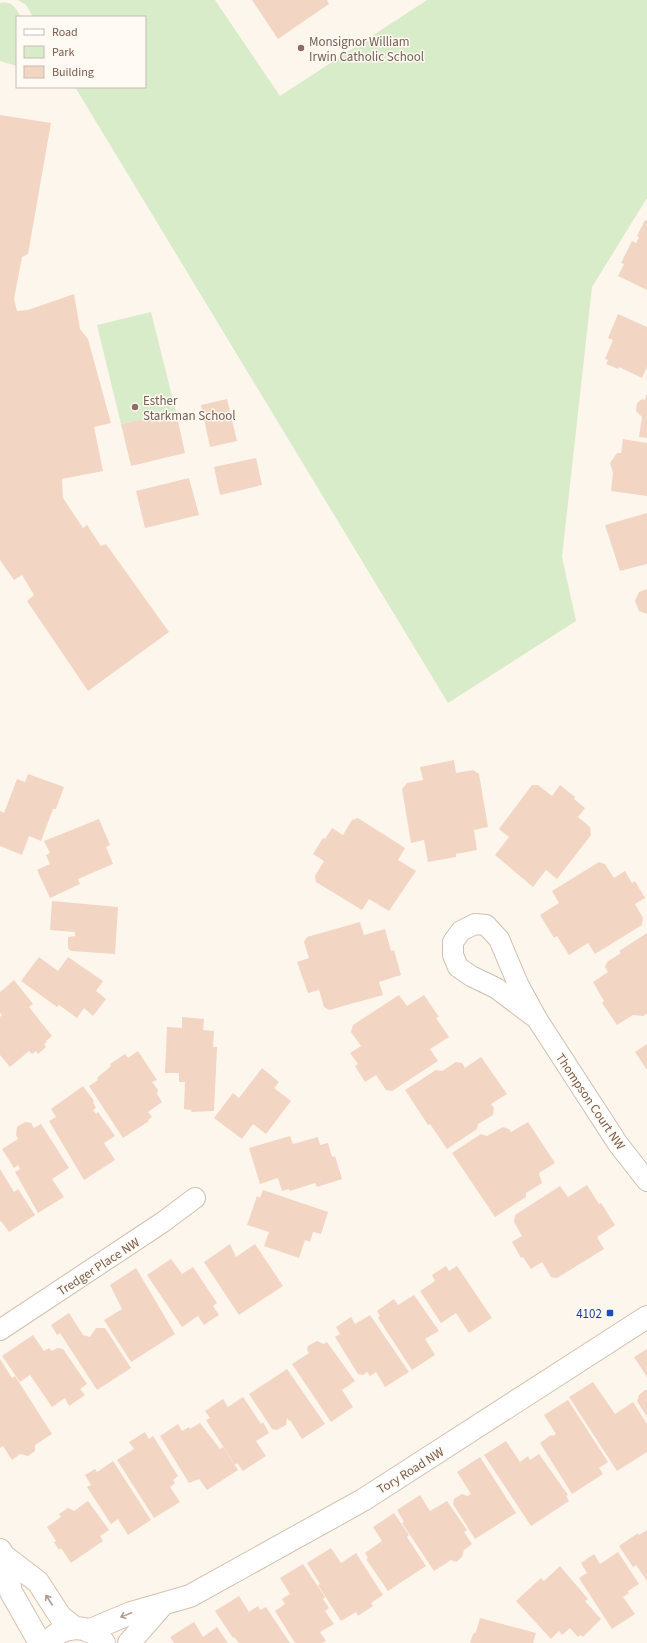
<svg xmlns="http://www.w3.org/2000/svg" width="647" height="1643" font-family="'Source Sans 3',sans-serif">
<rect width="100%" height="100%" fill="#fdf6ec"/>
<path fill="#d8ecc9" d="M18,0H215L280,96L427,0H647V198L592,287L562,557L576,621L448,703L75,87H145V17H33L26,5Z
M0,3C12,1 15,7 21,17H17V66L0,61Z
M151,312L176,412L121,424L97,325Z"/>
<path fill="#f3d5c3" d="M252,0H327L329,4L278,39Z
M0,115L51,123L28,254L22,257L14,299L17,311L28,310L74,294L80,329L88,339L111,423L94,427L103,471L62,479L63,498L83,528L87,525L101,546L106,544L169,632L88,691L27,601L34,595L22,575L14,580L0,560Z
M645,220L647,221V290L618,276L624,264L621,263L632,241L636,243L639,237L637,236Z
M618,314L647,327V367L642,378L619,367L618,369L606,364L608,360L605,359L613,340L608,338Z
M646,395H647V438L639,437L642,417L636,411L637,403L642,399L645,400Z
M227,399L237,441L210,447L201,405Z
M176,412L185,453L131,466L121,424Z
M623,439L647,443V496L611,491L613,473L610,463L617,453H621Z
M256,458L262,485L220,495L214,467Z
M189,478L199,515L145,528L136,491Z
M647,513V564L620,571L605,525Z
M647,589V614L639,611L635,601L639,592Z
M454,760L456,773L473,770L479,774L488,827L474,830L477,850L456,854V857L428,862L424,840L411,843L402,789L407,783L423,780L420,767Z
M28,774L64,787L56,809H53L41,841L29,836L22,855L0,846V811L4,813L17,779L25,782Z
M532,785H538L552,796L560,785L575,797L574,799L585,808L578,817L590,827L591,835L557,879L546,870L533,887L495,855L509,837L499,829Z
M358,818L405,848L398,860L416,871L389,911L369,899L362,910L316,882L315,876L324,861L313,854L323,838L325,839L332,828L343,835L352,820Z
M99,819L110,845L106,847L113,864L78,879L80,884L50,898L37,870L50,864L46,855L50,853L44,841Z
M599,862L605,864L614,878L625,871L632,883L635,881L645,898L635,904L643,918L642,925L595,954L588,943L569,955L557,936L554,938L540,915L559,903L552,891Z
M52,901L118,907L115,954L71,951L68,948V937L75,936V932L50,930Z
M360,922L364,935L385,929L391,951L394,950L401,975L379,982L383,995L329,1010L324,1007L319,990L308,993L297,962L309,958L304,942L307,937Z
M647,933V1014L643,1016L633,1015L617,1025L602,1003L604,1001L593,982L608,972L605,967L607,962L621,953L619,951Z
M39,957L58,971L68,957L103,981L96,991L106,999L93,1016L84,1008L77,1018L59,1005L57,1007L21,981Z
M14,980L33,1004L29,1007L52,1036L46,1041L47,1042L44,1044L46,1047L38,1054L36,1051L32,1054L29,1051L10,1067L0,1055V1017L2,1015L0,1013V992Z
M399,995L407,1006L424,995L439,1017L436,1018L449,1037L430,1049L438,1061L392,1091L386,1090L376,1075L365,1082L355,1066L358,1064L350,1053L361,1046L351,1032L353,1025Z
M182,1017L204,1019L203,1030L214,1031L213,1047H217L214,1111L191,1112L192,1110L184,1109L185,1082H179V1073H165L167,1027L182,1028Z
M647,1044V1070L635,1052Z
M138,1051L157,1080L152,1082L158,1090L157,1094L162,1102L148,1112L152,1117L148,1120L149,1121L123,1138L89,1086L98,1080L97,1078L111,1066L110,1064L125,1054L128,1058Z
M481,1057L507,1094L491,1104L494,1108L493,1115L478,1124L477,1129L447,1149L430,1124L428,1125L405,1090L436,1070L442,1071L456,1062L462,1063L465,1068Z
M262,1068L279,1082L274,1088L291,1101L266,1134L253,1124L242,1139L214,1118L233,1093L239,1098Z
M83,1086L94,1101L93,1102L96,1108L93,1110L96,1114L98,1112L115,1136L104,1143L115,1160L84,1180L49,1121L56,1117L51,1109Z
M25,1122L31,1123L34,1128L41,1124L69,1168L52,1179L64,1197L38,1213L15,1172L20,1169L18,1165L14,1168L2,1149L18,1139L16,1135L17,1127Z
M528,1122L555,1163L539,1173L542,1183L526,1193V1197L495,1217L452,1153L481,1134L487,1136L503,1127L509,1129L511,1132Z
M290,1136L293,1144L318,1137L320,1145L328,1143L332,1157L335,1156L342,1179L317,1187L315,1183L290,1191L289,1189L282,1191L278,1178L260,1184L249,1148Z
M0,1169L14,1192L18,1189L35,1215L9,1232L1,1221L0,1222Z
M587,1185L599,1204L601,1203L615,1225L597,1237L604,1249L557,1278L551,1277L542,1262L531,1269L523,1257L521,1258L512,1242L522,1236L514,1222L515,1215L560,1186L568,1197Z
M263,1190L328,1212L321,1234L313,1232L310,1242L305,1240L299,1258L264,1246L269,1232L247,1225L257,1196L260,1198Z
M230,1244L236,1257L255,1244L283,1286L239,1315L204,1262Z
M171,1259L182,1274L193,1267L217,1303L213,1306L219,1315L204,1325L198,1316L182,1327L147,1275Z
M446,1266L449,1271L457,1266L492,1318L469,1333L456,1313L441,1323L420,1291L435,1281L432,1275Z
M136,1268L175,1334L131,1362L104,1320L122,1309L110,1285Z
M414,1295L439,1331L425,1339L435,1355L412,1370L378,1318L380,1316L377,1311L394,1299L398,1305Z
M69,1313L83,1335L90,1337L96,1328H105L131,1368L97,1390L60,1333L57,1335L51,1325Z
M370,1315L409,1372L385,1387L376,1372L370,1376L367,1372L363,1375L358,1374L335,1337L340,1334L336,1327L351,1317L355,1324Z
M33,1335L44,1351L49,1348L52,1351L57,1348L63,1349L87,1384L80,1389L85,1395L69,1406L65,1398L52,1407L30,1375L20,1382L2,1356Z
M317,1341L324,1344L327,1342L355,1381L342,1390L353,1407L331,1422L292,1364L309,1353L307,1350L308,1346Z
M647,1349V1377L634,1357Z
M0,1359L12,1378L15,1376L52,1434L35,1445V1451L28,1456L20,1454L12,1460L3,1446L0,1448Z
M287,1369L325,1424L302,1439L290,1420L289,1421L287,1418L286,1425L277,1430L272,1429L249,1394Z
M593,1382L615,1414L633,1402L647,1424V1452L617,1471L569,1397Z
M645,1390H647V1417L637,1401L639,1395Z
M243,1397L261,1424L263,1422L269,1433L256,1441L266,1456L243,1471L237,1463L235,1465L206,1420L210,1418L205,1411L223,1399L228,1407Z
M568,1400L608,1462L599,1468L603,1474L572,1494L540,1443L551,1435L552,1436L556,1434L544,1415Z
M200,1423L220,1449L223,1447L238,1470L207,1490L199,1479L189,1483L160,1436L178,1424L182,1431L189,1427L190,1429Z
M145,1432L149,1439L153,1436L178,1476L173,1480L175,1483L170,1487L180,1502L154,1518L117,1460L134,1449L129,1442Z
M506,1441L520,1462L528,1456L530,1460L539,1454L568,1495L566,1496L569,1501L531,1526L484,1455Z
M480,1457L516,1513L475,1539L453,1504L454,1499L462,1494L467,1496L471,1494L457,1472Z
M113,1461L151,1520L128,1535L118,1519L111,1524L87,1487L91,1485L85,1475L95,1469L97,1472Z
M420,1495L430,1511L447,1501L467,1530L464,1532L472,1544L464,1550L462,1557L456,1562L451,1560L434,1571L402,1523L404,1522L397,1510Z
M88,1501L109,1530L100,1536L103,1541L71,1563L61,1548L59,1550L54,1542L56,1541L47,1527L61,1517L59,1514L68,1508L74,1511Z
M394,1513L409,1535L407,1537L426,1566L388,1591L366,1559L368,1558L365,1553L382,1541L373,1527Z
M647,1530V1581L636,1565L633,1567L619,1546L638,1533L639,1535Z
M331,1548L341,1563L356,1553L383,1595L371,1603L373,1606L358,1616L356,1612L341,1621L318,1585L320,1584L307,1563Z
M618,1552L639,1584L628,1591L629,1593L623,1597L635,1614L612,1629L579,1578L587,1573L581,1563L594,1554L600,1564Z
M303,1564L325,1597L323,1599L329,1608L325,1611L334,1624L320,1632L326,1641L322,1643H295L275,1611L285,1604L282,1599L290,1594L280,1578Z
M560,1566L588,1599L585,1601L601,1619L583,1637L581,1635L578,1637L570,1628L562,1635L559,1631L551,1639L516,1601L541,1578L544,1581Z
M239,1596L249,1612L258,1606L260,1610L266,1607L290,1643H239L234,1637L233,1638L215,1611Z
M480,1618L536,1633L533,1643H470L473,1634L476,1632Z
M194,1622L203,1637L217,1627L228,1643H174L170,1637Z"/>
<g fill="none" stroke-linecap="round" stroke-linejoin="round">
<g stroke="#d1beb0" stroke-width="22">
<path id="street" d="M537,1019L496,988L471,976L458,967L453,955V942L461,931L475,924L486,925L499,939L518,984L537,1019L618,1144L647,1181
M0,1330L163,1222L195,1198"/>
</g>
<g stroke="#d6c0b0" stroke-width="24">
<path id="secondary" d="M0,1550L4,1556L38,1582L60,1616L75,1628
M4,1556L11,1592L40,1643
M88,1631L131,1613L190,1596L363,1500L647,1317
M47,1643C62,1625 89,1622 104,1643
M129,1643L163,1604"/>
</g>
<use href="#street" stroke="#fff" stroke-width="20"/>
<use href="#secondary" stroke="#fff" stroke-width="22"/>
</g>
<defs><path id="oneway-shaft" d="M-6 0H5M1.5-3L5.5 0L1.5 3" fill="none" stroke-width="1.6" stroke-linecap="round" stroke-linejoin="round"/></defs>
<g stroke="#af9d94">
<use href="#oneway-shaft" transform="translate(49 1600) rotate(-123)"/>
<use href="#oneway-shaft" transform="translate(126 1615) rotate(158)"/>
</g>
<g fill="#8d6e63" stroke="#fffaf3" stroke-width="1.5">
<circle cx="301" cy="48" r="4"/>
<circle cx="135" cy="407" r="4"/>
</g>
<rect fill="#1a4fb4" stroke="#fffaf3" stroke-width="1.5" x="606" y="1309" width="8" height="8" rx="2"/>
<g text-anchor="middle" stroke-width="3" stroke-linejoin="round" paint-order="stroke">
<g font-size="13" fill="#785e54" stroke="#fffaf3" text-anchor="start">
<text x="309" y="46">Monsignor William<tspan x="309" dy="15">Irwin Catholic School</tspan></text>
<text x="143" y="405">Esther<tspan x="143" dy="15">Starkman School</tspan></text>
</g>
<g font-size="13" fill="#7a5c4d" stroke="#fffaf3">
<text transform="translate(591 1101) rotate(56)" y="5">Thompson Court NW</text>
<text transform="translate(98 1266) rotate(-33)" y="5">Tredger Place NW</text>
<text transform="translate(410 1470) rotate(-32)" y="5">Tory Road NW</text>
</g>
<g font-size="13" fill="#164399" stroke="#fffaf3" text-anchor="end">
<text x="602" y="1318">4102</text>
</g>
</g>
<rect x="16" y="16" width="130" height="72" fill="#fffaf3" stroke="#cabbb1"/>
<rect x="24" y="29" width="20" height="6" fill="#ffffff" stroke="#cabbb1"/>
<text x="52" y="36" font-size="12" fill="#7a5c4d">Road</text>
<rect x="24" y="46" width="20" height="12" fill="#d8ecc9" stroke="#cabbb1"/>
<text x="52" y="56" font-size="12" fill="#7a5c4d">Park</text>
<rect x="24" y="66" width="20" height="12" fill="#f3d5c3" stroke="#cabbb1"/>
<text x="52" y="76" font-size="12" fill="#7a5c4d">Building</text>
</svg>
